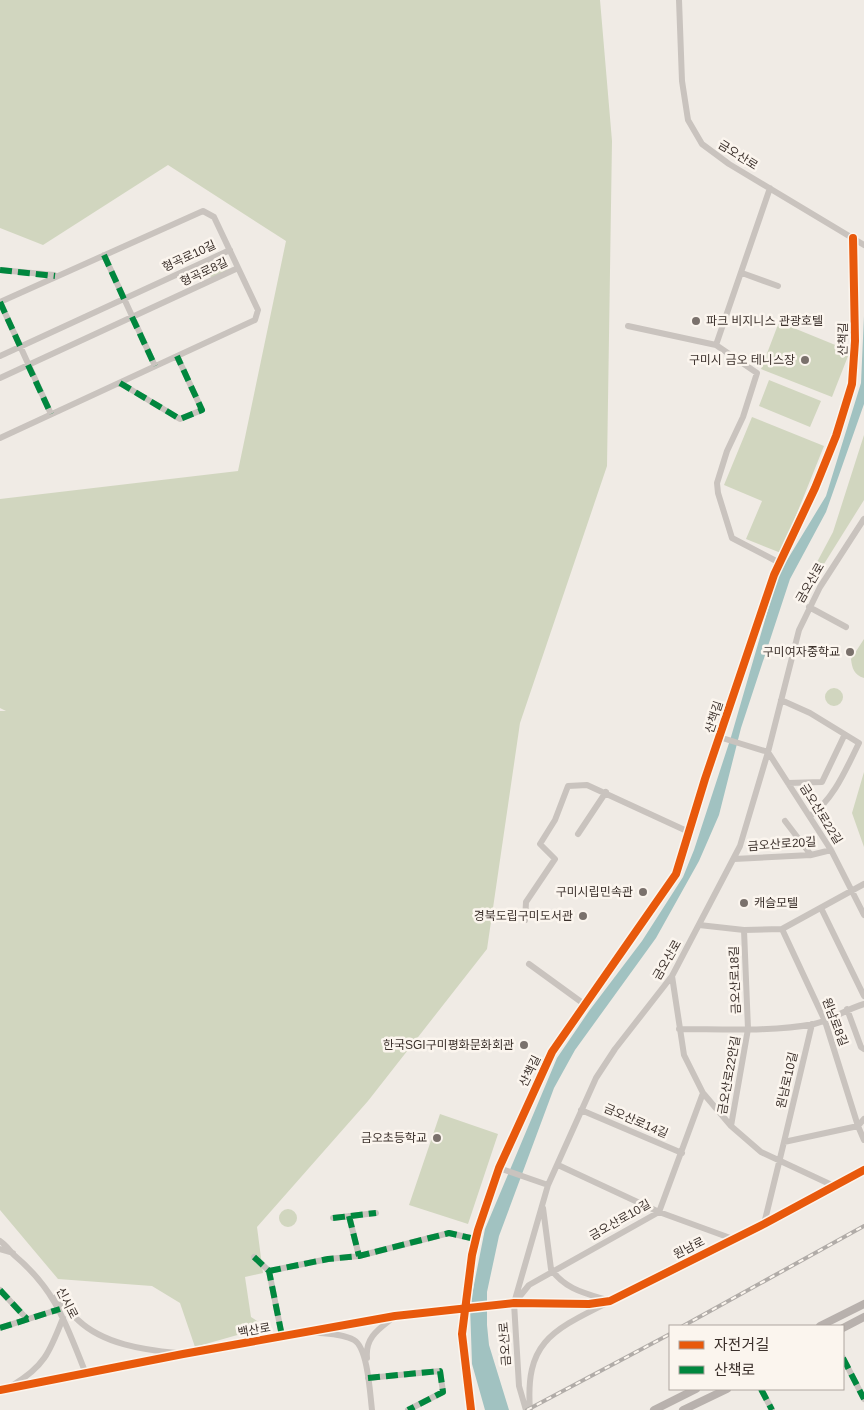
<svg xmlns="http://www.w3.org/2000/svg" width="864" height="1410" font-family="Arial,'Noto Sans KR',sans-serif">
<rect width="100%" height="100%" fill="#f0ebe5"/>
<path fill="#d1d6bf" d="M0,0H600L612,141L607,466L520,723L487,949L368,1101L257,1227L263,1273L245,1277L251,1317L266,1327L195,1347L180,1303L152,1286L58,1279L0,1210V711H6L0,708V499L238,471L286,241L168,165L43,245L0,228Z
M222,256L228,271L212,280L205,263Z
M779,322L850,351L832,397L761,369Z
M769,380L821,401L810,427L759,406Z
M752,417L824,446L781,553L746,539L762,501L724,485Z
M864,435V500L809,588L816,564L833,532Z
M864,639V678C854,675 852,668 851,659Z
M825 697a9 9 0 1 1 18 0a9 9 0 1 1-18 0Z
M864,772V847L852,813Z
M440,1114L498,1134L468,1224L409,1205Z
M279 1218a9 9 0 1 1 18 0a9 9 0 1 1-18 0Z"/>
<path fill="#a1c2c1" d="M864,316V404L826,512L790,579L741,728L719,815L699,861L656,938L575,1050L554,1088L499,1236L487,1292V1325L489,1345L509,1410H485L472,1364L470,1305L485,1229L557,1058L589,1011L642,941L683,877L694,850L731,737L778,575L826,496L861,383Z"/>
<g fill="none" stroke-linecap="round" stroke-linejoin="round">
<path stroke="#c9c3be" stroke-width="6" d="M679,0L682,81L688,120L702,144L729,164L864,245
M104,255L155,366
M0,270L54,275
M742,273L778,286
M628,326L716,345L757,373L743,417L727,451L717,483L718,493L732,538L780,563
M716,345L770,188
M0,356L230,250
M0,378L238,268
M120,383L180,419L202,410L177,356
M0,438C85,398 170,359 255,320L258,310L214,217L203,211L0,302L51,414
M809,607L846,627
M781,700L810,713L859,743C846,769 834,799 810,816
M719,737L768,752L831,850L864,915
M788,783L822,782L844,736
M785,821L811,855
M578,834L606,792
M734,859L811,855L831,850
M821,908L864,996
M525,920L526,902L555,859L540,844L555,820L568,786L587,785L689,832
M699,925L744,930L782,929L864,884
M782,929L825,1021L858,1126L864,1140
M529,964L584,1004
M672,976L684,1055L703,1093L731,1126L761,1152L834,1186
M847,1009L861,1047L864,1049
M679,1029C721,1029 773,1032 814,1024C831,1020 847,1009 864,1004
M581,1110L682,1153
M731,1126L748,1029L744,930
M784,1142L812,1024
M558,1165L659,1212L733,1239
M499,1168L548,1185
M543,1208L551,1269C565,1289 584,1293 607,1300
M349,1216L359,1256
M333,1218L376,1213
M764,1224L784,1142L858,1126L864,1119
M0,1241C6,1245 9,1250 14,1255C56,1290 66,1324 86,1374
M0,1249L13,1253
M254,1257L269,1271L282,1336
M269,1271L328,1259L359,1256L449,1233L475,1239
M0,1290L27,1319
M56,1297C63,1305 70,1313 78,1320C103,1344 144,1350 177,1353
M516,1301L529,1285L659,1212L703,1093
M0,1328L60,1309
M312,1332C324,1334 342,1333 354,1340C368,1348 370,1394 372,1410
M367,1358C365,1337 379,1329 394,1317
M843,1358L864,1399
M368,1378L440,1371L443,1392L408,1410
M13,1385C45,1366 50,1351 63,1318
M761,1389L772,1410
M0,1390L183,1354L395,1316L514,1303L589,1304L610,1301L764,1224L864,1170
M471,1410L462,1334L472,1255L478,1230L499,1168L552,1052L676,874L705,779L774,575L815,488L836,436L852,384L855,341L853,238
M526,1410L519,1386L514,1303L548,1185L596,1078L615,1049L672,976L740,846L768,752L799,630L820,587L864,519
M530,1410C525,1343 551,1331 605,1304"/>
<path stroke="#b8b1ad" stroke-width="8" d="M820,1326L864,1304
M843,1328L864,1317
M654,1410L696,1389
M683,1410L727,1389"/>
<g stroke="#b1aca8" stroke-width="4">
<path id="rail" d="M683,1326L864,1226
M527,1410L670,1334"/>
</g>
<use href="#rail" stroke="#fbf5ee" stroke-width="2" stroke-dasharray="5.5" stroke-linecap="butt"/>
<path stroke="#00873e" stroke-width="6" stroke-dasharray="12 6" stroke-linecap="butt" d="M104,255L124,299
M0,270L55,276
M0,302L20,346
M132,317L155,366
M28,365L51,414
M120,383L180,419L202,410L177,356
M349,1216L359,1256
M333,1218L376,1213
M254,1257L269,1271L282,1336
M269,1271L328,1259L359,1256L449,1233L475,1239
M0,1290L27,1319
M0,1328L60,1309
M843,1358L864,1399
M368,1378L440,1371L443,1392L408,1410
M761,1389L772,1410"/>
<g stroke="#fbf5ee" stroke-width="11">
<path id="cycleway" d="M0,1390L183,1354L395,1316L514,1303L589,1304L610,1301L764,1224L864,1170
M471,1410L462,1334L472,1255L478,1230L499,1168L552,1052L676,874L705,779L774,575L815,488L836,436L852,384L855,341L853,238"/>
</g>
<use href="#cycleway" stroke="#e8590c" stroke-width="8"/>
</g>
<g fill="#7a716c" stroke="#fbf5ee" stroke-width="2">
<circle cx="696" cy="321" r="5"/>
<circle cx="805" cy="360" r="5"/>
<circle cx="850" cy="652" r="5"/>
<circle cx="643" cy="892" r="5"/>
<circle cx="744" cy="903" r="5"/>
<circle cx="583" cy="916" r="5"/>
<circle cx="524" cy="1045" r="5"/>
<circle cx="437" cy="1138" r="5"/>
</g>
<g text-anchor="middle" stroke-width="5" stroke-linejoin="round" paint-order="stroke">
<g font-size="12" fill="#3b302b" stroke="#fbf5ee">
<text transform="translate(738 155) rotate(32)" y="4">금오산로</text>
<text transform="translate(189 256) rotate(-25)" y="4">형곡로10길</text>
<text transform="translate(204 272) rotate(-25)" y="4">형곡로8길</text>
<text transform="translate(843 339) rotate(-89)" y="4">산책길</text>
<text transform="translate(810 583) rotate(-60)" y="4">금오산로</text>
<text transform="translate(714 717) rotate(-72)" y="4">산책길</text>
<text transform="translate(821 814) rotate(58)" y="4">금오산로22길</text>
<text transform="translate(782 844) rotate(-4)" y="4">금오산로20길</text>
<text transform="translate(667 960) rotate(-60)" y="4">금오산로</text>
<text transform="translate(735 980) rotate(-92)" y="4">금오산로18길</text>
<text transform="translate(835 1022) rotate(69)" y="4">원남로8길</text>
<text transform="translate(530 1071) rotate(-64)" y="4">산책길</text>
<text transform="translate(729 1075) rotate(-80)" y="4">금오산로22안길</text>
<text transform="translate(787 1080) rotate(-77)" y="4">원남로10길</text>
<text transform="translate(636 1121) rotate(23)" y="4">금오산로14길</text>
<text transform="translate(620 1220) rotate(-30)" y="4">금오산로10길</text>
<text transform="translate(689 1248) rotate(-27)" y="4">원남로</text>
<text transform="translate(67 1303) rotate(63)" y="4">신시로</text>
<text transform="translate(254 1330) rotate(-10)" y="4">백산로</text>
<text transform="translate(505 1344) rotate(-94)" y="4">금오산로</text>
</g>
<g font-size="12" fill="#3b302b" stroke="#fbf5ee" text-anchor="end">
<text x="706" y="325" text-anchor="start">파크 비지니스 관광호텔</text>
<text x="795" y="364">구미시 금오 테니스장</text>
<text x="840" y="656">구미여자중학교</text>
<text x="633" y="896">구미시립민속관</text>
<text x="754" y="907" text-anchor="start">캐슬모텔</text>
<text x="573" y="920">경북도립구미도서관</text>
<text x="514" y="1049">한국SGI구미평화문화회관</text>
<text x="427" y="1142">금오초등학교</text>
</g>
</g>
<rect x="669" y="1325" width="175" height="65" fill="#fbf5ee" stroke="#aea6a0"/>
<rect x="679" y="1341" width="25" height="8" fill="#e8590c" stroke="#aea6a0"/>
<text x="714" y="1350" font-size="15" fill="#3b302b">자전거길</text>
<rect x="679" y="1366" width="25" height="8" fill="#00873e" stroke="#aea6a0"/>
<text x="714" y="1375" font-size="15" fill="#3b302b">산책로</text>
</svg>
